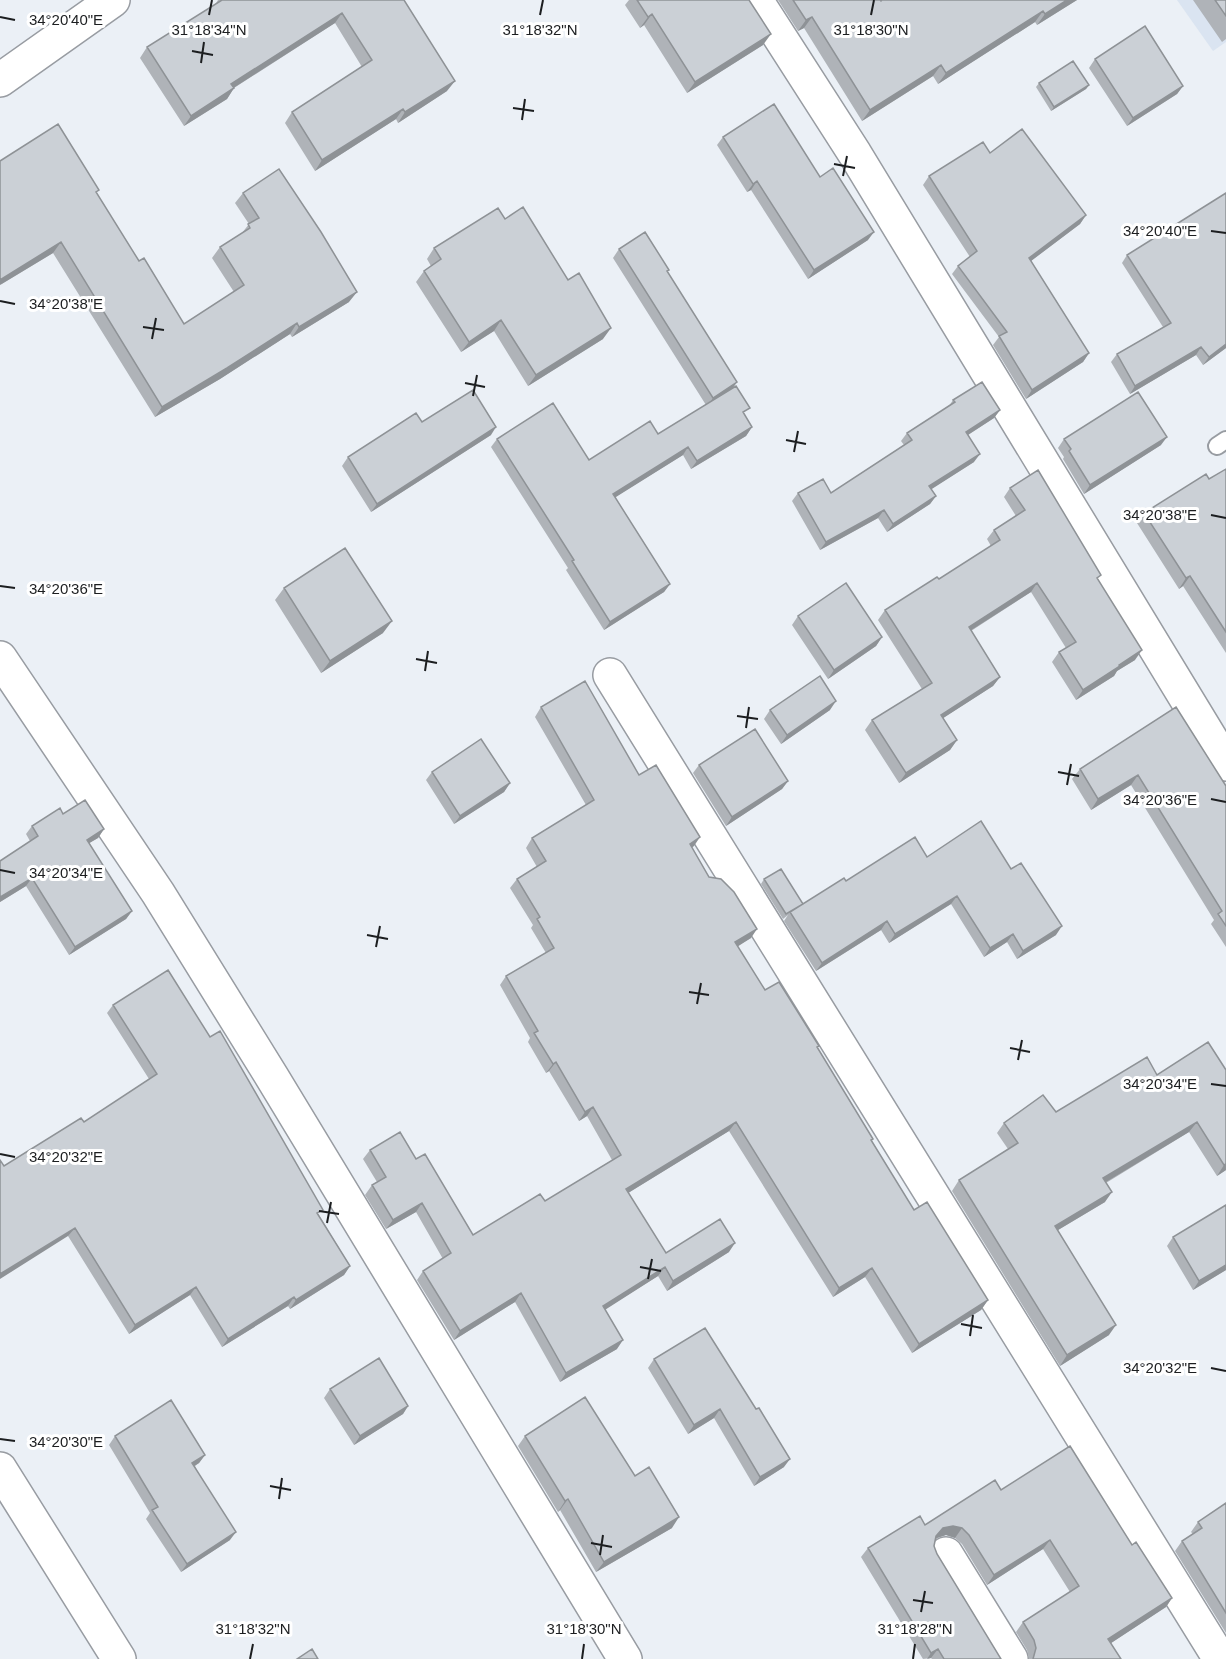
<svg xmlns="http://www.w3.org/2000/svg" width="1226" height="1659" font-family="Arial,sans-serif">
<rect width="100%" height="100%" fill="#ebf0f6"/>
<path fill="#dae4f1" d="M1177,0H1226V42L1213,51Z"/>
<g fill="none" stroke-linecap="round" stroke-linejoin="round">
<g stroke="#989ca2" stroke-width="20">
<path id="lane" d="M1217,446L1226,440"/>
</g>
<g stroke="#989ca2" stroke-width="36">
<path id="street" d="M756,0L855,154L1226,764
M0,80L113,0
M0,658L158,893L272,1077L625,1659
M610,675L1220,1659
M0,1469L119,1659
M946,1554L1011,1659"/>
</g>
<use href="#lane" stroke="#fff" stroke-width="16"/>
<use href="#street" stroke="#fff" stroke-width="33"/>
</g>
<path fill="#afb3b8" d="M218,0H404L447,91L398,123L396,119L315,171L285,123L292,112L362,67L335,23L234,88L227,99L184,126L140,58L147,47L215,5Z
M629,0H749L763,45L687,93L644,25L640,28L625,5Z
M778,0H880L881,1L1077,0L1037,25L1035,22L938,84L933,76L862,121L804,28L798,31Z
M1193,0H1226V39L1222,42Z
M1095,59L1183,86L1177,94L1127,126L1089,68Z
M1039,83L1089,85L1086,89L1051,111L1036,87Z
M723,137L820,177L868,240L808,279L751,190L747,192L717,145Z
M990,153L1086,215L1080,224L1031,261L1089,353L1083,362L1026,399L993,345L999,337L952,274L958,266L970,257L923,185L929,176Z
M243,193L349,302L292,337L290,334L220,379L155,417L53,253L0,285L97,194L139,261L184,324L234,292L212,258L220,247L242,233L249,224L235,203Z
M1226,193V348L1203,365L1196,355L1130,394L1111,362L1117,354L1163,327L1122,263L1127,255Z
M505,219L603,339L528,386L494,331L461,352L416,282L424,271L431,266L427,259L434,248Z
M619,249L669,270L667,272L733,388L744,415L752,427L746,436L691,469L683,455L615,497L670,584L664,592L604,630L566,570L568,568L491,447L497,439L589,460L658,434L706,405L613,258Z
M953,400L1000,410L994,418L968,435L974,462L931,489L936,496L930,504L887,532L878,518L820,550L792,501L798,493H831L904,445L901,441L907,433L949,406Z
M422,422L491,435L371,512L342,466L348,457Z
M1064,439L1161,445L1084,494L1063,459L1064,457L1058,448Z
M1226,469V653L1183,586L1179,589L1137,523L1144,513L1209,479Z
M1010,488L1098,580L1135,660L1117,671L1114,676L1076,700L1052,662L1059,652L1066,648L1031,592L971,631L1000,677L993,686L943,718L957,740L950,750L899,783L865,730L872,720L922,689L878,620L885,610L939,579L991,546L987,539L994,530L1016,516L1004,497Z
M284,588L383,633L321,673L275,600Z
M798,616L882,637L876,646L828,679L792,625Z
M541,707L639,775L694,846L692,847L709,877L751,938L737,946L765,990L818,1048L873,1139L872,1141L914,1210L988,1300L981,1310L912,1353L865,1277L833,1297L729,1131L628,1193L666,1253L729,1252L667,1291L658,1276L605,1309L617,1349L560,1382L515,1302L454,1340L417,1280L423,1271L443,1259L416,1212L386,1229L365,1195L372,1185L377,1182L363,1159L370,1150L416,1159L473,1235L545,1201L612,1160L587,1116L579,1121L549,1071L546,1073L528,1042L530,1038L500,985L506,976L546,953L531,928L533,925L510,888L517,879L537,867L526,848L532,838L586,805L535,717Z
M1176,707L1226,786V947L1211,924L1214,920L1131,785L1091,810L1072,779L1080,769Z
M770,710H830L781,744L764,719Z
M699,765L788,781L782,789L726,826L693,773Z
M432,772L510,783L504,792L454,824L426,780Z
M63,814L104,829L98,838L89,843L132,911L126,919L69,955L26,886L0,902V861L30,841L26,834L32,826Z
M927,857L1011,869L1056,935L1017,959L1007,942L984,957L951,904L889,943L881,930L816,971L784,921L788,915L783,919L761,884L764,879L803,904L846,881Z
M113,1005L319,1215L350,1266L344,1275L290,1309L288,1306L222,1347L190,1295L129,1334L68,1236L4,1166L84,1122L149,1079L107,1013Z
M1208,1042L1226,1170L1217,1176L1189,1132L1106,1183L1105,1202L1058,1230L1109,1335L1060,1366L952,1191L959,1180L1008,1149L997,1133L1004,1123L1056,1112L1157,1075Z
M1173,1237L1226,1270L1193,1290L1167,1246Z
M705,1328L784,1467L754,1486L714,1418L688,1434L648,1368L654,1359Z
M330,1389L408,1406L403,1414L354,1445L324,1398Z
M115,1436L205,1455L199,1463L195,1466L230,1540L181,1572L146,1519L150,1513L109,1445Z
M525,1436L635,1476L672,1528L596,1572L560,1510L558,1512L518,1446Z
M1001,1490L1132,1545L1172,1598L1166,1607L1111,1643L1121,1659H1029L1027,1650L1016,1632L1023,1622L1070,1592L1043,1549L987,1585L962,1544L955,1538L946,1535L937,1538L935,1539L934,1546L937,1554L1001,1659H932L931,1658L923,1659L861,1557L868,1548L925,1525Z
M1226,1503V1633L1175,1551L1182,1541L1193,1534L1191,1532L1198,1522Z"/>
<path fill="#8e9296" d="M1067,0H1077L1037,25L1045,14Z
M1043,11L1035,22L938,84L946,73Z
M342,13L335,23L224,94L231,84Z
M652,14L644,25L640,28L648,17Z
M812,17L804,28L798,31L806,20Z
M771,34L763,45L687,93L695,82Z
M941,65L933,76L862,121L870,110Z
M455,81L447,91L398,123L405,112Z
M1089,85L1086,89L1051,111L1054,107Z
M1183,86L1177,94L1127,126L1133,118Z
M234,88L227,99L184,126L191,116Z
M403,109L396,119L315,171L322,160Z
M757,181L751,190L747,192L753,184Z
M1086,215L1080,224L1023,267L1029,258Z
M874,232L868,240L808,279L814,270Z
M61,242L53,253L0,285V280Z
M357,292L349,302L292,337L299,327Z
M501,320L494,331L461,352L469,342Z
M297,323L290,334L220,379L155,417L162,407Z
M611,328L603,339L528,386L536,375Z
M1226,344V348L1203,365L1209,357Z
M1201,347L1196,355L1130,394L1135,386Z
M1089,353L1083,362L1026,399L1032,390Z
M737,382L731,391L707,407L713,398Z
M1000,410L994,418L960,440L966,432Z
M496,427L491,435L371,512L377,504Z
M752,427L746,436L691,469L697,461Z
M1167,437L1161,445L1084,494L1090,485Z
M688,447L683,455L608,502L613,494Z
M980,454L974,462L924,494L929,486Z
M936,496L930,504L887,532L893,524Z
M884,510L878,518L820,550L826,542Z
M1190,576L1183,586L1179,589L1186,578Z
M1037,583L1031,592L962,636L969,627Z
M670,584L664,592L604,630L610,622Z
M392,621L383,633L321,673L330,661Z
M882,637L876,646L828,679L834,670Z
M1142,650L1135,660L1117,671L1114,676L1076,700L1083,690L1119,665Z
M1000,677L993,686L934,724L941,715Z
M836,701L830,710L781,744L787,735Z
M957,740L950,750L899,783L906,773Z
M1138,775L1131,785L1091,810L1098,799Z
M788,781L782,789L726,826L732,817Z
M510,783L504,792L454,824L460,816Z
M104,829L98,838L81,848L87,840Z
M700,837L694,846L683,853L690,844Z
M32,878L26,886L0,902V897Z
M957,896L951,904L889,943L895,934Z
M132,911L126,919L69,955L75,947Z
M887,921L881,930L816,971L822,963Z
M1062,926L1056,935L1017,959L1023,951Z
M757,929L751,938L729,952L735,942Z
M1013,934L1007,942L984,957L990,948Z
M556,1062L549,1071L546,1073L553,1064Z
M593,1107L587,1116L579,1121L585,1112Z
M736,1122L729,1131L620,1198L626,1189Z
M1197,1122L1189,1132L1096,1188L1103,1178Z
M1226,1164V1170L1217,1176L1224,1165Z
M1112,1192L1105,1202L1048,1236L1055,1226Z
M422,1203L416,1212L386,1229L393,1220Z
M75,1228L68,1236L0,1279V1274Z
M735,1243L729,1252L667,1291L673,1281Z
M1226,1265V1270L1193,1290L1199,1281Z
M350,1266L344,1275L290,1309L296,1300Z
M665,1267L658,1276L597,1315L603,1306Z
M872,1268L865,1277L833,1297L839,1288Z
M196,1287L190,1295L129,1334L135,1325Z
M521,1293L515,1302L454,1340L460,1331Z
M294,1297L288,1306L222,1347L228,1339Z
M988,1300L981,1310L912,1353L919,1344Z
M1116,1325L1109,1335L1060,1366L1067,1355Z
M623,1340L617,1349L560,1382L566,1373Z
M408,1406L403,1414L354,1445L360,1436Z
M720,1409L714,1418L688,1434L694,1425Z
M205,1455L199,1463L186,1471L192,1463Z
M790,1459L784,1467L754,1486L760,1477Z
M568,1499L560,1510L558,1512L565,1501Z
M679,1517L672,1528L596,1572L604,1562Z
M953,1526L962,1528L955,1538L946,1535L937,1538L929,1546L936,1536L943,1528Z
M236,1532L230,1540L181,1572L187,1564Z
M1050,1540L1043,1549L987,1585L994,1575Z
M1172,1598L1166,1607L1102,1649L1108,1639Z
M938,1649L931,1658L927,1659L931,1653Z"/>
<path fill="#cbd0d6" stroke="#8e9296" stroke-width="1.5" d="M222,0H404L455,81L405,112L403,109L322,160L292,112L372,60L342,13L231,84L234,88L191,116L147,47Z
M637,0H749L771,34L695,82L652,14L648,17Z
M793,0H880L881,1L882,0H1067L1045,14L1043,11L946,73L941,65L870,110L812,17L806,20Z
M1215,0H1226V16Z
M1145,26L1183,86L1133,118L1095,59Z
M1073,61L1089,85L1054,107L1039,83Z
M774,104L820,177L833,168L874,232L814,270L757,181L753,184L723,137Z
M58,124L99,190L96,192L139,261L144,258L184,324L244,285L220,247L250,228L248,224L259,218L243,193L279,169L321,232L357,292L299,327L297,323L227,368L162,407L61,242L0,280V161Z
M1022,129L1086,215L1029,258L1089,353L1032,390L999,336L1007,332L958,266L977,251L929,176L983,142L990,153Z
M1226,193V344L1209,357L1201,347L1135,386L1117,354L1171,323L1127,255Z
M523,207L568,280L579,273L611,328L536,375L501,320L469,342L424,271L441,259L434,248L498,208L505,219Z
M645,232L669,270L667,271L737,382L713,398L619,249Z
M982,382L1000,410L966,432L980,454L929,486L936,496L893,524L884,510L826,542L798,493L823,479L831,493L912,440L907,433L955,402L953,400Z
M736,386L750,408L743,412L752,427L697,461L688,447L613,494L670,584L610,622L572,561L574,560L497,439L553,403L589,460L650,421L658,434Z
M473,390L496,427L377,504L348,457L416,413L422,422Z
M1138,392L1167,437L1090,485L1069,451L1071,449L1064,439Z
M1226,469V632L1190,576L1186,578L1144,513L1206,474L1209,479Z
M1038,470L1101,575L1097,578L1142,650L1119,665L1120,666L1083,690L1059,652L1076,642L1037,583L969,627L1000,677L941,715L957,740L906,773L872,720L932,683L885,610L937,577L939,579L1000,540L994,530L1025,510L1010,488Z
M345,548L392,621L330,661L284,588Z
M846,583L882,637L834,670L798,616Z
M820,676L836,701L787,735L770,710Z
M585,681L639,775L656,765L700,837L690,844L709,877L721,879L734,892L757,929L735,942L765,990L779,982L819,1046L817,1047L873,1139L871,1140L914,1210L927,1202L988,1300L919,1344L872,1268L839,1288L736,1122L626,1189L666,1253L720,1219L735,1243L673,1281L665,1267L603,1306L623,1340L566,1373L521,1293L460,1331L423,1271L451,1253L422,1203L393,1220L372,1185L386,1177L370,1150L400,1132L416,1159L425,1154L473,1235L540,1194L545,1201L621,1155L593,1107L585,1112L556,1062L553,1064L534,1033L538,1031L506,976L554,948L537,919L540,917L517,879L546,861L532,838L594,800L541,707Z
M1176,707L1226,786V926L1218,914L1222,911L1138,775L1098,799L1080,769Z
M755,729L788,781L732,817L699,765Z
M481,739L510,783L460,816L432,772Z
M85,800L104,829L87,840L132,911L75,947L32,878L0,897V861L38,836L32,826L60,808L63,814Z
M981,821L1011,869L1021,863L1062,926L1023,951L1013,934L990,948L957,896L895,934L887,921L822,963L790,912L844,878L846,881L915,837L927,857Z
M781,869L803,904L786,914L764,879Z
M168,970L210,1037L220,1031L323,1210L317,1213L350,1266L296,1300L294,1297L228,1339L196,1287L135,1325L75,1228L0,1274V1160L4,1166L81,1118L84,1122L157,1074L113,1005Z
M1208,1042L1226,1070V1164L1224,1165L1197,1122L1103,1178L1112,1192L1055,1226L1116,1325L1067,1355L959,1180L1018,1143L1004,1123L1043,1095L1056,1112L1147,1057L1157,1075Z
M1226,1205V1265L1199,1281L1173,1237Z
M705,1328L756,1409L759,1408L790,1459L760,1477L720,1409L694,1425L654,1359Z
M379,1358L408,1406L360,1436L330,1389Z
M585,1397L635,1476L649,1467L679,1517L604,1562L568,1499L565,1501L525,1436Z
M171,1400L205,1455L192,1463L236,1532L187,1564L152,1510L158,1507L115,1436Z
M1070,1446L1132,1545L1136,1542L1172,1598L1108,1639L1121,1659H1033L1036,1648L1034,1640L1023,1622L1079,1586L1050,1540L994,1575L969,1535L962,1528L953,1526L943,1528L936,1536L934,1546L937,1554L1001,1659H944L938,1649L931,1653L868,1548L920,1516L925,1525L995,1480L1001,1490Z
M1226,1503V1613L1182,1541L1202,1528L1198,1522Z
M312,1649L318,1659H297Z"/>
<path fill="none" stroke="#1c1e20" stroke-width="2" d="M209,15L212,0M540,15L543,0M871,15L874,0M0,17L15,20M192,51L213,55M201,63L204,42M513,108L534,111M522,120L525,99M834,164L855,168M843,176L847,156M1211,231L1226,233M0,301L15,304M143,327L164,330M152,339L156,318M465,383L485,387M473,396L477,375M786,440L806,444M794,452L798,431M1211,515L1226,518M0,586L15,588M416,659L437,663M425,671L428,651M737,716L758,719M746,728L749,707M1058,772L1079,776M1067,785L1071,764M1211,799L1226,802M0,870L15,873M367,935L388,939M376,947L380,926M689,992L709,995M697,1004L701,983M1010,1048L1030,1052M1018,1060L1022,1040M1211,1084L1226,1086M0,1154L15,1157M319,1211L339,1214M327,1223L331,1202M640,1267L661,1271M648,1279L652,1259M961,1324L982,1328M970,1336L973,1315M1211,1368L1226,1371M0,1439L15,1441M270,1486L291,1490M279,1499L282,1478M591,1543L612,1547M600,1555L603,1535M913,1600L933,1603M921,1612L925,1591M250,1659L253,1644M582,1659L584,1644M913,1659L915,1644"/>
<g font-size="15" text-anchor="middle" fill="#1c1e20" stroke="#fff" stroke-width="6" stroke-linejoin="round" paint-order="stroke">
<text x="66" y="25">34°20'40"E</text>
<text x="209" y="35">31°18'34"N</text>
<text x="540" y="35">31°18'32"N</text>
<text x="871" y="35">31°18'30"N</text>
<text x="1160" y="236">34°20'40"E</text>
<text x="66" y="309">34°20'38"E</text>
<text x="1160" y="520">34°20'38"E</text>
<text x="66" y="594">34°20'36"E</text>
<text x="1160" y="805">34°20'36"E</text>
<text x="66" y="878">34°20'34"E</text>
<text x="1160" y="1089">34°20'34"E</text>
<text x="66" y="1162">34°20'32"E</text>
<text x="1160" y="1373">34°20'32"E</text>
<text x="66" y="1447">34°20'30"E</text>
<text x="253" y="1634">31°18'32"N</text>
<text x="584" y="1634">31°18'30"N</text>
<text x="915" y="1634">31°18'28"N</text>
</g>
</svg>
